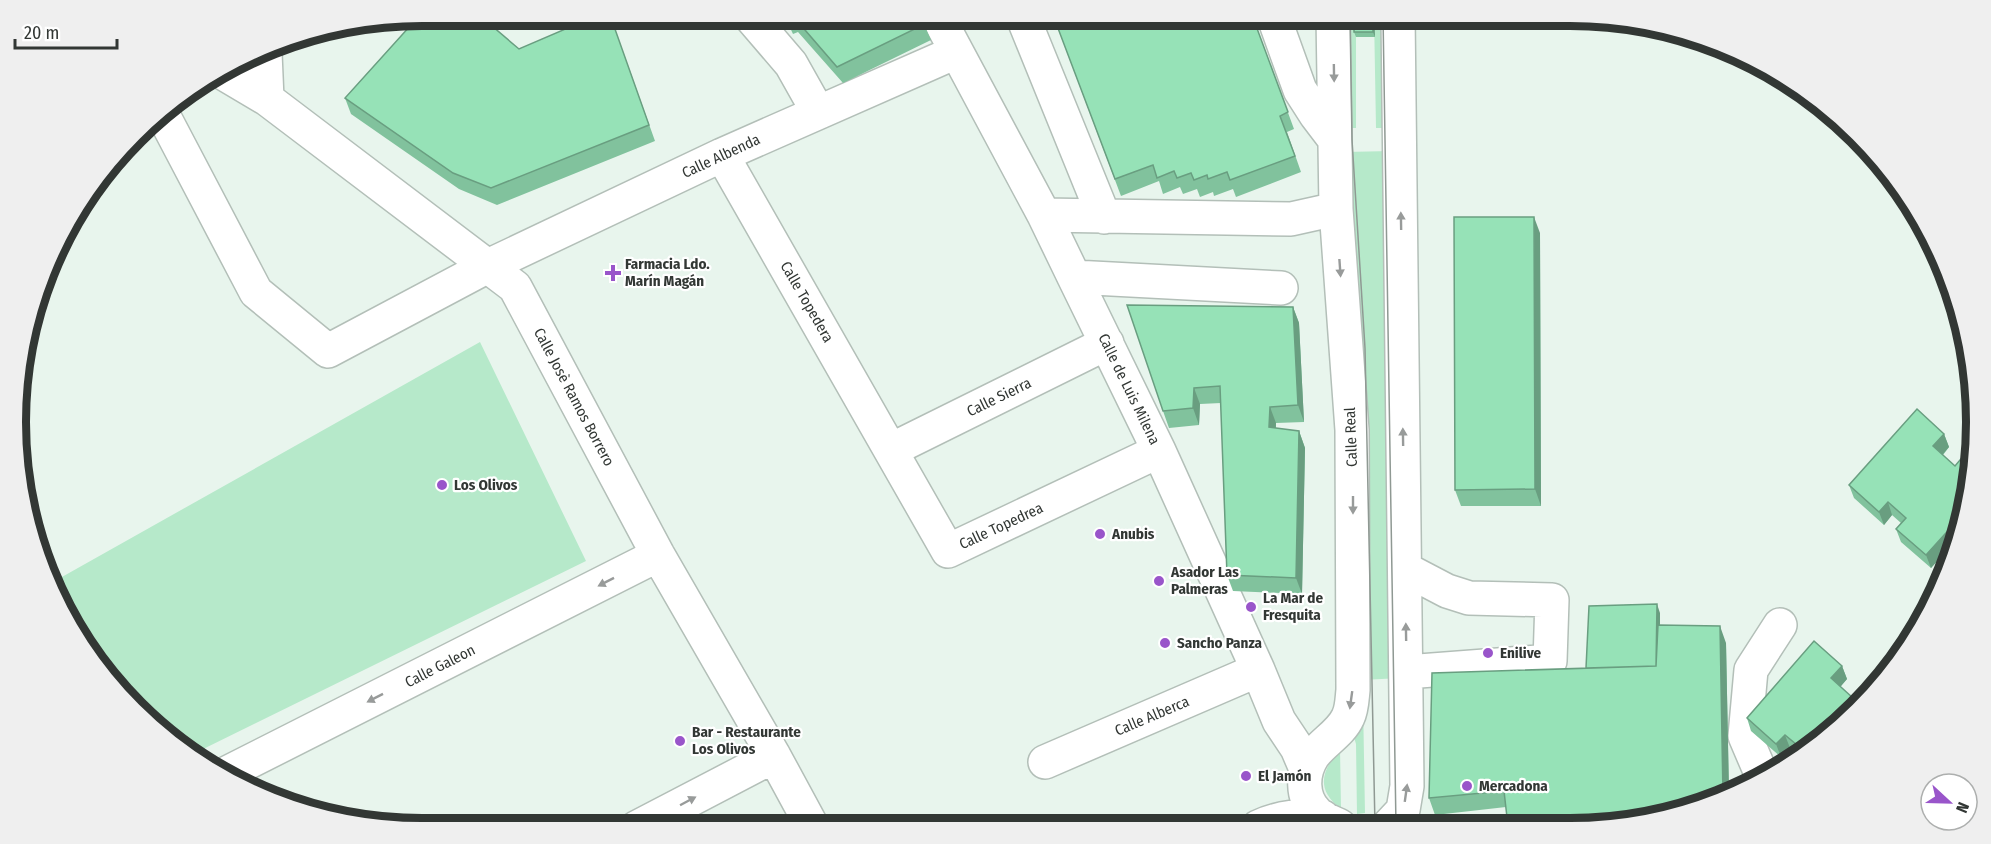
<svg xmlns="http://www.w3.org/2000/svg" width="1991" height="844" font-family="'Fira Sans Condensed',sans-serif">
<rect width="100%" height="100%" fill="#e8f5ed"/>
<path fill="#b6e9ca" d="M1340,15H1356V128H1342Z
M1374,15H1390L1391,128H1376Z
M1392,151L1401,678L1362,680L1344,152Z
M480,342L586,561L191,755L154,728L70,626L53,582Z
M1363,701L1365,813L1357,814L1356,744L1352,731Z
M1340,748L1341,809C1314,788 1323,770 1340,748Z"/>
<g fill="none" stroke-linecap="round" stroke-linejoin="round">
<g stroke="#b3bfb8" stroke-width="36">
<path id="minor" d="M749,15L791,64L818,112
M937,15L1044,215L1074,277L1159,451L1258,670L1279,721L1297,748L1306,769
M1022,15L1104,217
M1273,15L1300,90L1316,115L1335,140
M1333,15L1336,209L1352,430L1353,690C1352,699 1352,709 1348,717C1341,733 1323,742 1313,756C1302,773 1301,797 1316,812C1322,819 1332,822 1340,826
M263,49L265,53L267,99
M218,70L267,99L515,287L658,555L774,756L813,828
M161,111L256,292L328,351L488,266L722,155L956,52
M722,155L948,551L1159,451
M1044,215L1291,219L1336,209
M1074,277L1281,288
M891,450L1107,343
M1405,569L1447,591L1469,598L1552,600L1550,661L1406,672
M1045,762L1258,670
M221,776L658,555
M1763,778L1745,736L1751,670L1780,625
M1388,826L1403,810L1407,786L1398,15
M1258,827C1279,817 1301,815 1323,817
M636,828L774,756"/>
</g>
<use href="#minor" stroke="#fff" stroke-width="33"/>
<path stroke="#8f9993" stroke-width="1.5" d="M1350,15L1352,140L1365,348L1375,826
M1383,15L1396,826"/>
</g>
<path fill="#81c29d" d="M610,15L655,141L497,205L459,189L351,114L345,98L519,49Z
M784,15H920L931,40L843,83L798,32L793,34Z
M1053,15H1252L1294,129L1287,132L1301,172L1236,197L1233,189L1214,196L1213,192L1200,197L1197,189L1183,194L1180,187L1163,194L1159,181L1121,196Z
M1374,15L1375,37H1356L1354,32Z
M1540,233L1541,506H1461L1455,490Z
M1293,307L1299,323L1304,422L1276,423V428L1299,431L1305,448L1302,594L1233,591L1227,575L1221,403L1200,404L1199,425L1169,428L1163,411Z
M1944,434L1949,447L1943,455L1955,466L1972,475L1958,538L1931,568L1901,542L1896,529L1901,523L1892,515L1884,525L1854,498L1849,485Z
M1660,613V625L1726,643L1729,793L1622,825L1506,807L1435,815L1429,798L1586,668Z
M1842,666L1847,679L1840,687L1837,728L1798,755L1790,748L1781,757L1751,731L1747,718Z"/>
<path fill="#699e80" d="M1373,15H1374L1375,37L1373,32Z
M1534,217L1540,233L1541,506L1535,489Z
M1293,307L1299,323L1304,422L1298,405Z
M1194,388L1200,404L1199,425L1193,408Z
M1270,407L1276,423L1275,443L1269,427Z
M1299,431L1305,448L1302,594L1296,578Z
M1944,434L1949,447L1938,460L1933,446Z
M1888,502L1892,515L1884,525L1879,512Z
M1964,513L1958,538L1931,568L1926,555Z
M1657,604L1660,613V681L1657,672Z
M1720,626L1726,643L1729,793L1723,795Z
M1842,666L1847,679L1836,692L1831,678Z
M1785,735L1790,748L1781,757L1776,744Z"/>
<path fill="#96e2b7" stroke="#699e80" stroke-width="1.5" d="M420,15H479L519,49L598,15H610L649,125L491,188L453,173L345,98Z
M786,15H920L925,24L837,67L792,15L787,17Z
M1053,15H1252L1288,112L1280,116L1295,156L1230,180L1227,172L1208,179L1207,175L1194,180L1191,173L1177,178L1174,171L1157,178L1153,165L1115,179Z
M1354,15H1373V32H1354Z
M1454,217H1534L1535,489L1455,490Z
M1127,305L1293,307L1298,405L1270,407L1269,427L1299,431L1296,578L1227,575L1220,386L1194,388L1193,408L1163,411Z
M1917,409L1944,434L1933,446L1955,466L1965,454L1973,461L1972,475L1964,513L1926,555L1896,529L1906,518L1888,502L1879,512L1849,485Z
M1657,604L1656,666L1586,668L1589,606Z
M1658,625L1720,626L1723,795L1688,806H1685L1684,807L1660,814V813L1652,814L1651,817L1622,825L1508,826L1504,791L1429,798L1432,673L1656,666Z
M1814,641L1842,666L1831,678L1853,698L1863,687L1869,692L1837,728L1802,752L1803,750L1785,735L1776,744L1747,718Z"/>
<defs><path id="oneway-solid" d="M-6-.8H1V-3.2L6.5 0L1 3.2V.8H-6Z" transform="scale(1.5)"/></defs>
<g fill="#989b9a">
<use href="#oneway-solid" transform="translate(1334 73) rotate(89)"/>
<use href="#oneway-solid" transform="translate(1401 221) rotate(-91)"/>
<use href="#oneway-solid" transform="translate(1340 268) rotate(86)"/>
<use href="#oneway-solid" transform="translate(1403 437) rotate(-91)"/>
<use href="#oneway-solid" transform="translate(1353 505) rotate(90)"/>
<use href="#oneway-solid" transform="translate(606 582) rotate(153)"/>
<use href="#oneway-solid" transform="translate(1406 632) rotate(-91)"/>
<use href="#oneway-solid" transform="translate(375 698) rotate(153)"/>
<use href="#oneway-solid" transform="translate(1351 700) rotate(98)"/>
<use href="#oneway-solid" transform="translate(1406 793) rotate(-82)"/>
<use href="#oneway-solid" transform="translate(688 801) rotate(-28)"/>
</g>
<g fill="#9955ca" stroke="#fff" stroke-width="2">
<path d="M610 264h6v6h6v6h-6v6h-6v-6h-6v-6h6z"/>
<circle cx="442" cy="485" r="6"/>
<circle cx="1100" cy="534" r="6"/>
<circle cx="1159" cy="581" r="6"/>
<circle cx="1251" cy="607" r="6"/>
<circle cx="1165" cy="643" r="6"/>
<circle cx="1488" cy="653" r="6"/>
<circle cx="680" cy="741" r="6"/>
<circle cx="1246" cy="776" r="6"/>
<circle cx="1467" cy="786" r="6"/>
</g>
<g text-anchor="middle" stroke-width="4.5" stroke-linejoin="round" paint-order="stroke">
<g font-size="15" fill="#323734" stroke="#fff">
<text transform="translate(721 156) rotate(-25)" y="5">Calle Albenda</text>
<text transform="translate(807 302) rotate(60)" y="5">Calle Topedera</text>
<text transform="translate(1129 389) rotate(64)" y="5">Calle de Luis Milena</text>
<text transform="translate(574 397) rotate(62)" y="5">Calle Josè Ramos Borrero</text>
<text transform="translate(999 397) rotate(-26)" y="5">Calle Sierra</text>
<text transform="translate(1351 437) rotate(-92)" y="5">Calle Real</text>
<text transform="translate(1001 526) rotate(-25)" y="5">Calle Topedrea</text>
<text transform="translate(440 666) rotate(-27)" y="5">Calle Galeon</text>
<text transform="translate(1152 716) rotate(-23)" y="5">Calle Alberca</text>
</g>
<g font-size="15" font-weight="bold" fill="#323734" stroke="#fff" text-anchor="start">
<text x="625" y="269">Farmacia Ldo.<tspan x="625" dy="17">Marín Magán</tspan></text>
<text x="454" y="490">Los Olivos</text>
<text x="1112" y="539">Anubis</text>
<text x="1171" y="577">Asador Las<tspan x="1171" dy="17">Palmeras</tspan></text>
<text x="1263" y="603">La Mar de<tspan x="1263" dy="17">Fresquita</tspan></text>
<text x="1177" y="648">Sancho Panza</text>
<text x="1500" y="658">Enilive</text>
<text x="692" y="737">Bar - Restaurante<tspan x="692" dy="17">Los Olivos</tspan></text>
<text x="1258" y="781">El Jamón</text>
<text x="1479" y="791">Mercadona</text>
</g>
</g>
<path d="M0 0H1991V844H0ZM422 26H1570A396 396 0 0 1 1966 422V422A396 396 0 0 1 1570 818H422A396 396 0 0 1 26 422V422A396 396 0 0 1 422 26Z" fill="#efefef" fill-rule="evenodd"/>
<path fill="none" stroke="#323734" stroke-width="8" d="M422 26H1570A396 396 0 0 1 1966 422V422A396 396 0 0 1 1570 818H422A396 396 0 0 1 26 422V422A396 396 0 0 1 422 26Z"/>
<g transform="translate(1949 802) rotate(112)"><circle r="28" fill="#ffffff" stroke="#adafae" stroke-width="1.5"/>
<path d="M0-4.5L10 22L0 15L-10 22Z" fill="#9955ca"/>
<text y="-9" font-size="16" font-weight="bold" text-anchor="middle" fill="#323734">N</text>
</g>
<path d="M15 39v9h102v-9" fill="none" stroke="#323734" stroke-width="3"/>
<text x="24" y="39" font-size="18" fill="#323734" stroke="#ffffff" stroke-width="4.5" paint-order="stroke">20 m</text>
</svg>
